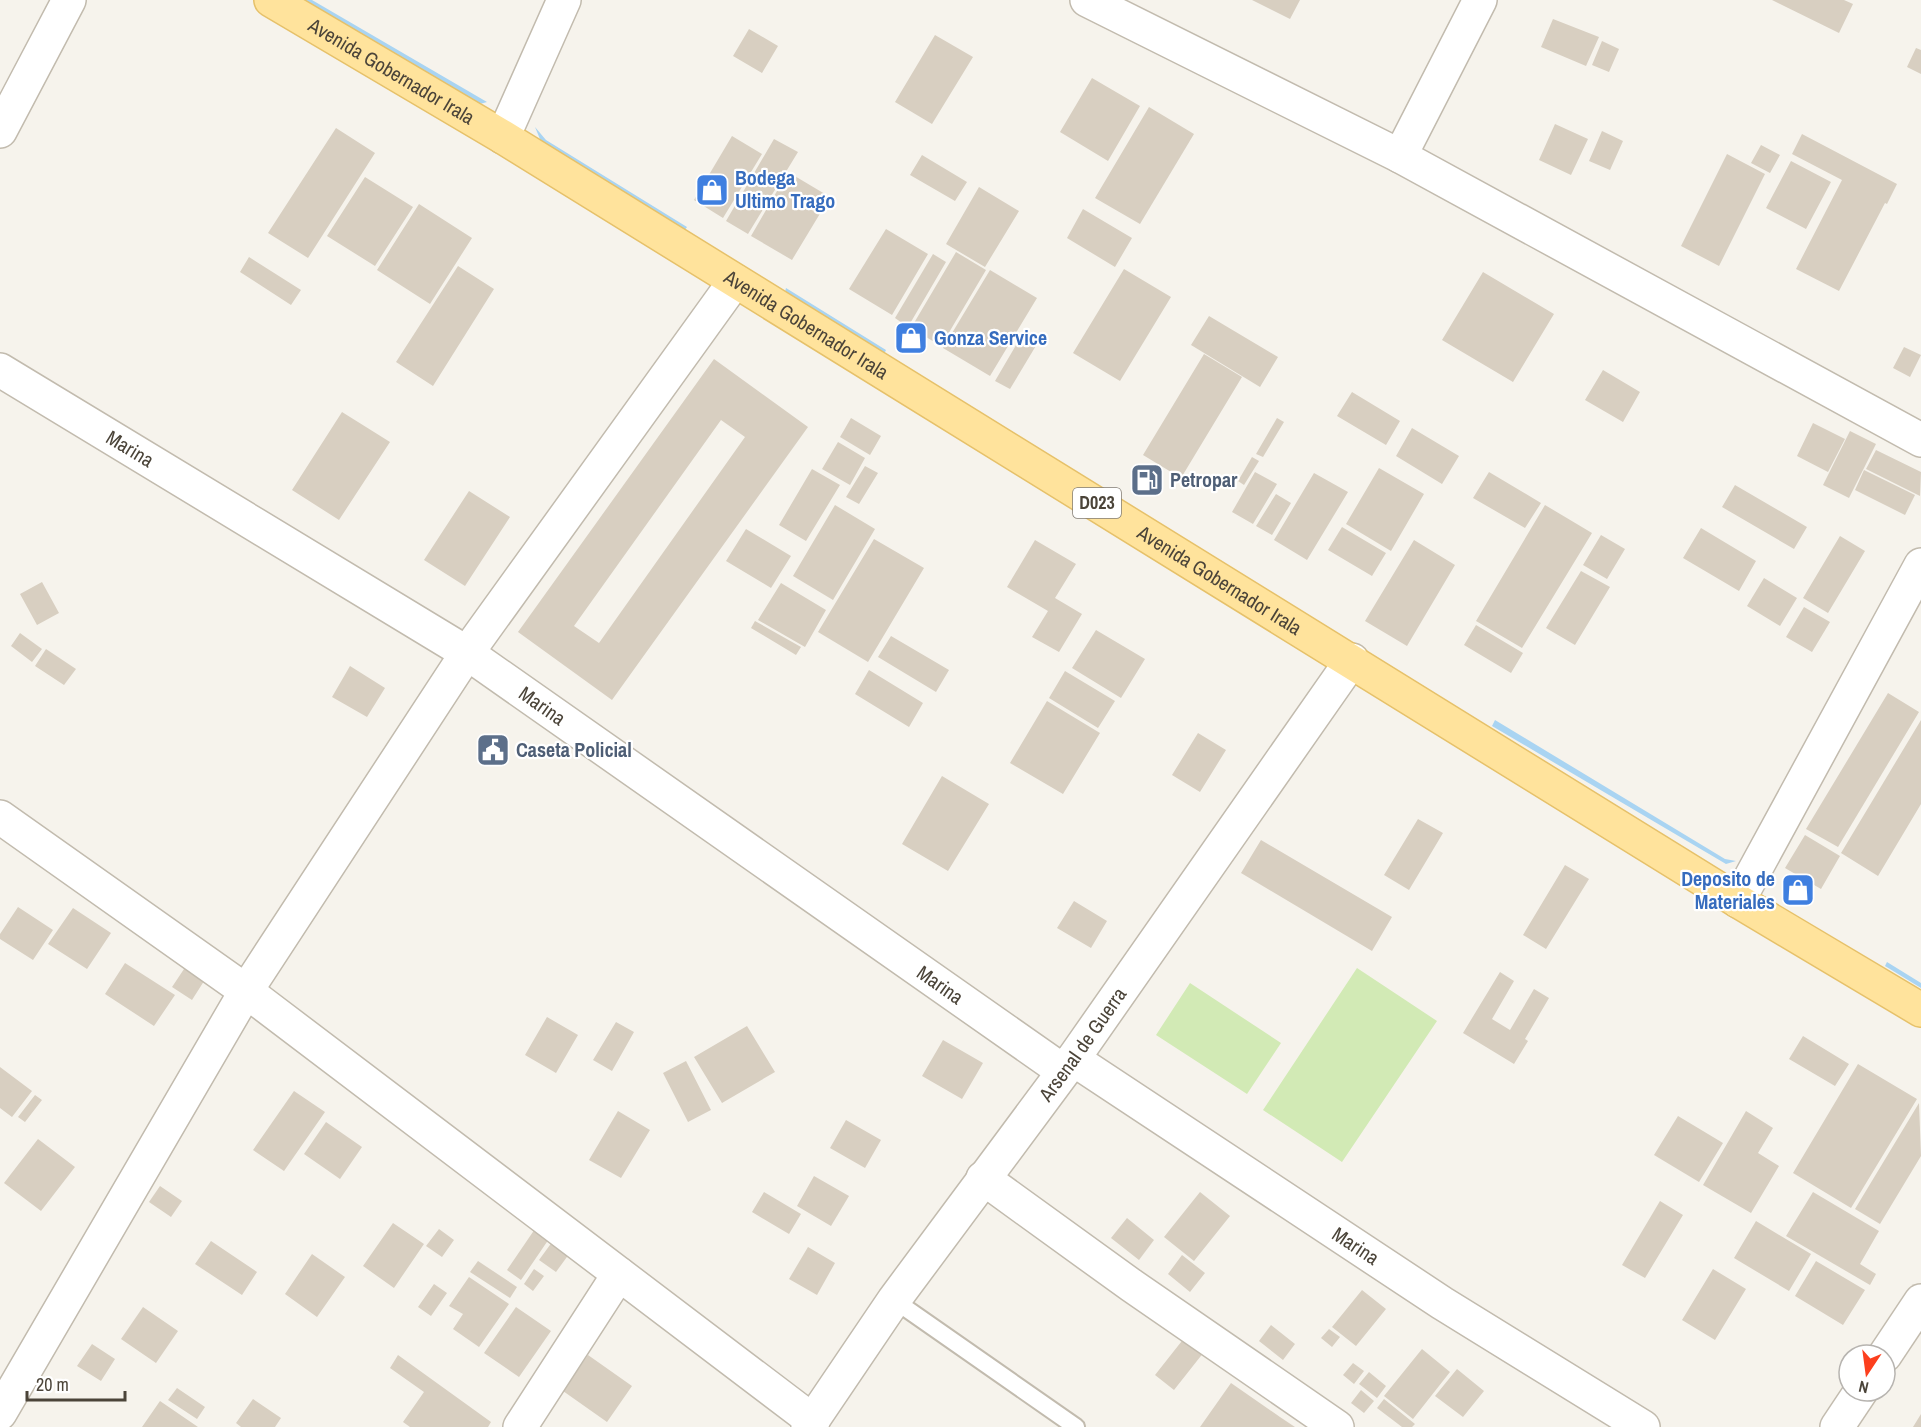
<svg xmlns="http://www.w3.org/2000/svg" width="1921" height="1427" font-family="'Archivo Narrow',sans-serif">
<rect width="100%" height="100%" fill="#f6f3ec"/>
<path fill="#d2eab5" d="M1357,968L1437,1021L1342,1162L1263,1110Z
M1190,983L1281,1043L1247,1094L1156,1035Z"/>
<path fill="#a9d4f2" d="M304,0H312L487,102L480,104Z
M535,127L546,140L687,227L685,230L542,144Z
M786,288L886,350L884,354L785,292Z
M1495,720L1725,859L1736,861L1726,864L1492,726Z
M1887,962L1921,983V988L1885,966Z"/>
<path fill="#d8cfc1" fill-rule="evenodd" d="M1252,0H1300L1290,19Z
M1772,0H1844L1853,4L1839,33Z
M1553,19L1599,37L1586,66L1541,47Z
M749,29L778,46L762,73L733,56Z
M935,35L973,57L932,124L895,102Z
M1602,41L1619,49L1609,72L1592,65Z
M1916,48L1921,50V74L1907,67Z
M1092,78L1140,106L1108,161L1060,132Z
M1149,107L1194,134L1140,224L1095,198Z
M1555,124L1588,139L1571,175L1539,160Z
M336,128L375,153L308,258L268,233Z
M1602,131L1623,141L1610,170L1589,161Z
M1802,134L1897,184L1887,204L1885,203L1839,291L1796,269L1842,180L1792,154Z
M732,136L762,154L723,218L694,200Z
M774,139L798,152L748,234L726,221Z
M1761,145L1780,155L1770,173L1751,163Z
M1727,154L1765,174L1719,266L1681,246Z
M922,155L967,182L955,201L910,175Z
M1791,161L1831,182L1806,229L1766,208Z
M788,172L830,197L792,260L751,236Z
M365,177L413,207L375,266L327,236Z
M979,187L1019,211L985,267L946,244Z
M419,204L472,238L430,304L377,270Z
M1083,209L1132,238L1115,267L1067,238Z
M886,229L928,254L892,315L849,289Z
M956,252L986,270L941,346L911,328Z
M933,254L946,262L908,327L895,318Z
M249,257L301,290L291,305L240,272Z
M458,266L494,289L433,386L396,362Z
M1124,269L1171,297L1120,381L1073,353Z
M990,270L1037,298L990,376L943,348Z
M1483,272L1554,314L1513,382L1442,340Z
M1209,316L1278,357L1260,387L1191,345Z
M1022,335L1037,344L1010,389L995,381Z
M1904,347L1921,355L1910,377L1893,368Z
M1204,354L1242,377L1181,478L1143,455Z
M714,359L808,427L612,700L518,632ZM721,420L745,437L599,643L574,626Z
M1603,370L1640,392L1623,422L1585,400Z
M1352,392L1400,421L1386,445L1337,416Z
M342,412L390,442L339,520L292,490Z
M851,418L881,436L870,455L840,437Z
M1277,418L1284,422L1263,457L1256,454Z
M1813,423L1845,439L1828,472L1797,456Z
M1412,428L1459,456L1442,484L1396,456Z
M1850,431L1876,444L1849,498L1823,485Z
M838,442L865,458L850,485L822,469Z
M1876,450L1921,472L1920,496L1866,469Z
M1252,457L1259,461L1244,485L1238,481Z
M865,466L878,473L859,504L846,497Z
M1379,468L1424,494L1391,551L1346,524Z
M812,469L840,485L806,541L779,525Z
M1864,470L1915,495L1905,515L1855,490Z
M1255,472L1277,484L1253,524L1232,512Z
M1489,472L1541,503L1525,528L1473,498Z
M1314,473L1348,492L1307,560L1274,540Z
M1735,485L1807,527L1794,549L1722,507Z
M469,491L510,517L465,586L424,560Z
M1276,494L1291,503L1272,535L1256,526Z
M835,505L875,529L833,600L793,576Z
M1545,505L1592,533L1522,648L1476,621Z
M1342,527L1386,553L1372,576L1328,550Z
M1701,528L1756,561L1739,591L1683,558Z
M746,529L791,556L771,588L726,561Z
M1601,535L1625,549L1607,579L1583,565Z
M1840,536L1865,551L1828,613L1803,598Z
M874,539L924,568L868,662L818,632Z
M1035,540L1076,564L1055,598L1082,614L1059,652L1032,637L1048,611L1007,587Z
M1414,540L1455,565L1407,646L1365,621Z
M1581,571L1610,587L1575,645L1546,628Z
M1764,578L1797,598L1780,626L1747,606Z
M42,582L59,613L37,625L20,594Z
M781,583L826,610L805,647L758,620Z
M1804,607L1830,622L1812,652L1786,637Z
M755,621L801,647L796,655L751,628Z
M1476,625L1523,653L1511,673L1464,645Z
M1096,630L1145,659L1121,698L1072,668Z
M20,633L42,649L32,662L11,646Z
M891,636L949,670L936,692L878,657Z
M46,649L76,669L64,685L35,666Z
M350,666L385,688L367,717L332,697Z
M869,670L923,703L909,727L855,694Z
M1065,671L1115,701L1098,728L1049,698Z
M1888,693L1919,712L1838,847L1806,829Z
M1047,701L1100,733L1063,794L1010,763Z
M1921,720V804L1878,876L1841,853Z
M1198,733L1226,750L1200,792L1172,775Z
M942,776L989,804L948,871L902,844Z
M1418,819L1443,833L1409,890L1384,875Z
M1805,835L1840,856L1821,889L1785,868Z
M1261,840L1392,917L1372,951L1241,873Z
M1565,865L1589,879L1546,949L1523,935Z
M1074,901L1107,921L1091,948L1057,928Z
M18,907L53,930L33,960L0,939V934Z
M73,908L111,933L87,969L48,944Z
M125,963L175,995L154,1026L105,994Z
M186,966L206,978L192,1000L172,987Z
M1500,972L1514,981L1492,1019L1510,1030L1534,989L1549,998L1525,1039L1528,1041L1514,1064L1463,1033Z
M547,1017L578,1035L556,1073L525,1055Z
M616,1022L634,1032L612,1071L593,1060Z
M747,1026L775,1072L722,1103L694,1057Z
M1803,1036L1849,1064L1835,1086L1789,1059Z
M943,1040L983,1063L962,1099L922,1076Z
M686,1061L711,1110L688,1122L663,1073Z
M1858,1064L1917,1099L1851,1208L1793,1173Z
M0,1067L32,1091L12,1117L0,1108Z
M294,1091L325,1112L284,1171L253,1150Z
M35,1095L42,1100L25,1122L18,1117Z
M1919,1103L1921,1156L1880,1224L1855,1209Z
M618,1111L650,1130L621,1178L589,1160Z
M1746,1111L1773,1128L1758,1153L1779,1166L1751,1213L1703,1185Z
M1678,1116L1723,1143L1699,1182L1654,1155Z
M846,1120L881,1140L865,1168L830,1148Z
M326,1122L362,1147L340,1179L304,1154Z
M38,1139L75,1167L41,1211L4,1183Z
M814,1176L849,1196L831,1226L797,1206Z
M160,1186L182,1201L171,1217L149,1202Z
M764,1192L801,1214L789,1234L752,1212Z
M1200,1192L1230,1216L1194,1261L1164,1237Z
M1813,1192L1879,1231L1860,1264L1876,1274L1870,1285L1786,1236Z
M1660,1201L1683,1215L1645,1278L1622,1265Z
M1127,1218L1154,1240L1139,1260L1111,1238Z
M1756,1221L1811,1254L1789,1291L1734,1258Z
M393,1223L424,1244L394,1288L363,1266Z
M539,1223L553,1233L521,1280L507,1270Z
M439,1229L454,1240L442,1257L426,1246Z
M555,1238L572,1250L556,1272L539,1260Z
M211,1241L257,1272L242,1295L195,1264Z
M808,1247L835,1263L817,1295L789,1279Z
M312,1254L345,1277L317,1317L285,1294Z
M1182,1255L1205,1273L1190,1292L1168,1274Z
M478,1261L517,1287L510,1298L470,1272Z
M1816,1261L1865,1290L1843,1325L1795,1296Z
M534,1269L544,1276L533,1291L524,1284Z
M1713,1269L1746,1289L1715,1340L1682,1320Z
M469,1277L509,1304L479,1347L453,1329L463,1314L449,1306Z
M434,1284L447,1293L431,1316L418,1307Z
M1362,1290L1386,1309L1356,1346L1332,1327Z
M143,1307L178,1331L156,1363L121,1339Z
M516,1307L551,1331L519,1377L484,1353Z
M1271,1325L1295,1344L1283,1360L1259,1341Z
M1329,1329L1340,1337L1332,1347L1321,1338Z
M1185,1337L1204,1352L1174,1390L1155,1375Z
M92,1344L115,1359L101,1381L77,1366Z
M1422,1349L1450,1372L1413,1419L1384,1396Z
M398,1355L491,1422L488,1427H410L403,1422L424,1392L390,1368Z
M588,1355L632,1386L607,1422L563,1391Z
M1353,1363L1364,1371L1354,1384L1343,1375Z
M1457,1369L1484,1391L1463,1417L1435,1396Z
M1369,1372L1386,1386L1377,1398L1359,1384Z
M1231,1383L1280,1417L1295,1427H1200Z
M177,1388L205,1407L197,1419L168,1400Z
M1361,1390L1374,1401L1364,1413L1351,1403Z
M253,1399L281,1418L275,1427H241L236,1423Z
M1384,1399L1415,1424L1412,1427H1402L1377,1408Z
M160,1401L198,1427H142Z
M1921,1414V1427H1913Z"/>
<g fill="none" stroke-linecap="round" stroke-linejoin="round">
<g stroke="#c2bbae" stroke-width="20">
<path id="service" d="M894,1300L1076,1427"/>
</g>
<g stroke="#c2bbae" stroke-width="36">
<g id="minor">
<path d="M1087,0L1400,156L1921,440"/>
<path d="M0,131L69,0"/>
<path d="M503,137L564,0"/>
<path d="M1400,156L1480,0"/>
<path id="s1" d="M0,370L467,653L1063,1071"/>
<path d="M0,817L246,991L813,1421"/>
<path d="M1738,901L1921,565"/>
<path id="s2" d="M1073,1059L1442,1303L1643,1427"/>
<path d="M983,1178L1131,1285L1337,1427"/>
<path d="M1885,1355L1921,1301"/>
<path d="M0,1413L246,991L467,653L735,281"/>
<path d="M520,1427L619,1274"/>
<path id="s3" d="M808,1427L894,1300L1073,1059L1352,660"/>
<path d="M1837,1427L1861,1391"/>
</g>
</g>
<g stroke="#e6c16a" stroke-width="36">
<g id="primary">
<path id="s4" d="M271,0L503,137L1738,901L1921,1010"/>
</g>
</g>
<use href="#service" stroke="#fff" stroke-width="16"/>
<use href="#minor" stroke="#fff" stroke-width="33"/>
<use href="#primary" stroke="#ffe39c" stroke-width="33"/>
</g>
<defs>
<g id="shop-square" transform="scale(1.725)"><rect x="-9" y="-9" width="18" height="18" rx="4" fill="#3f7fe0" stroke="#fff"/><path d="M-5-2.5h2.3a2.7 3.5 0 0 1 5.4 0H5L5.5 6h-11ZM-1.5-2.5h3a1.5 2.3 0 0 0-3 0Z" fill="#fff"/></g>
<g id="fuel-square" transform="scale(1.725)"><rect x="-9" y="-9" width="18" height="18" rx="4" fill="#5c6f8a" stroke="#fff"/><path d="M-5.5-6h7V0h2V4h1.3V-2.5L3-4.5l.8-.8L6-3V5H2.5V1h-1V6h-7ZM-4.2-4.7v3.2H.2V-4.7Z" fill="#fff"/></g>
<g id="civic-square" transform="scale(1.725)"><rect x="-9" y="-9" width="18" height="18" rx="4" fill="#5c6f8a" stroke="#fff"/><path d="M-.6-6.5H3V-4.5H.6V-3L4-1V1h2V6H-6V1h2V-1L-.6-3ZM-1.2 2.5V6h2.4V2.5Z" fill="#fff"/></g>
</defs>
<g fill-rule="evenodd">
<use href="#shop-square" x="712" y="190"/>
<use href="#shop-square" x="911" y="338"/>
<use href="#fuel-square" x="1147" y="480"/>
<use href="#civic-square" x="493" y="750"/>
<use href="#shop-square" x="1798" y="890"/>
</g>
<g text-anchor="middle" stroke-width="4.5" stroke-linejoin="round" paint-order="stroke">
<rect fill="#fff" stroke="#817c74" stroke-width="1.5" x="1073" y="488" width="48" height="30" rx="4.5"/>
<g font-size="18" font-weight="bold" fill="#4b4439">
<text x="1097" y="509">D023</text>
</g>
<g font-size="20" fill="#4b4439" stroke="#fff">
<text dy="7" stroke="none"><textPath href="#s4" startOffset="140">Avenida Gobernador Irala</textPath></text>
<text dy="7" stroke="none"><textPath href="#s4" startOffset="626">Avenida Gobernador Irala</textPath></text>
<text dy="7" stroke="none"><textPath href="#s1" startOffset="152">Marina</textPath></text>
<text dy="7" stroke="none"><textPath href="#s4" startOffset="1112">Avenida Gobernador Irala</textPath></text>
<text dy="7" stroke="none"><textPath href="#s1" startOffset="638">Marina</textPath></text>
<text dy="7" stroke="none"><textPath href="#s1" startOffset="1124">Marina</textPath></text>
<text dy="7" stroke="none"><textPath href="#s3" startOffset="471">Arsenal de Guerra</textPath></text>
<text dy="7" stroke="none"><textPath href="#s2" startOffset="339">Marina</textPath></text>
</g>
<g font-size="20" font-weight="bold" fill="#366cbe" stroke="#fff" text-anchor="start">
<text x="735" y="185">Bodega<tspan x="735" dy="23">Ultimo Trago</tspan></text>
<text x="934" y="345">Gonza Service</text>
<text x="1775" y="886" text-anchor="end">Deposito de<tspan x="1775" dy="23">Materiales</tspan></text>
</g>
<g font-size="20" font-weight="bold" fill="#4e5e75" stroke="#fff" text-anchor="start">
<text x="1170" y="487">Petropar</text>
<text x="516" y="757">Caseta Policial</text>
</g>
</g>
<g transform="translate(1867 1373) rotate(193)"><circle r="28" fill="#ffffff" stroke="#b7b4b0" stroke-width="1.5"/>
<path d="M0-4.5L10 22L0 15L-10 22Z" fill="#fc3f1d"/>
<text y="-9" font-size="16" font-weight="bold" text-anchor="middle" fill="#4b4439">N</text>
</g>
<path d="M27 1391v9h98v-9" fill="none" stroke="#4b4439" stroke-width="3"/>
<text x="36" y="1391" font-size="18" fill="#4b4439" stroke="#ffffff" stroke-width="4.5" paint-order="stroke">20 m</text>
</svg>
